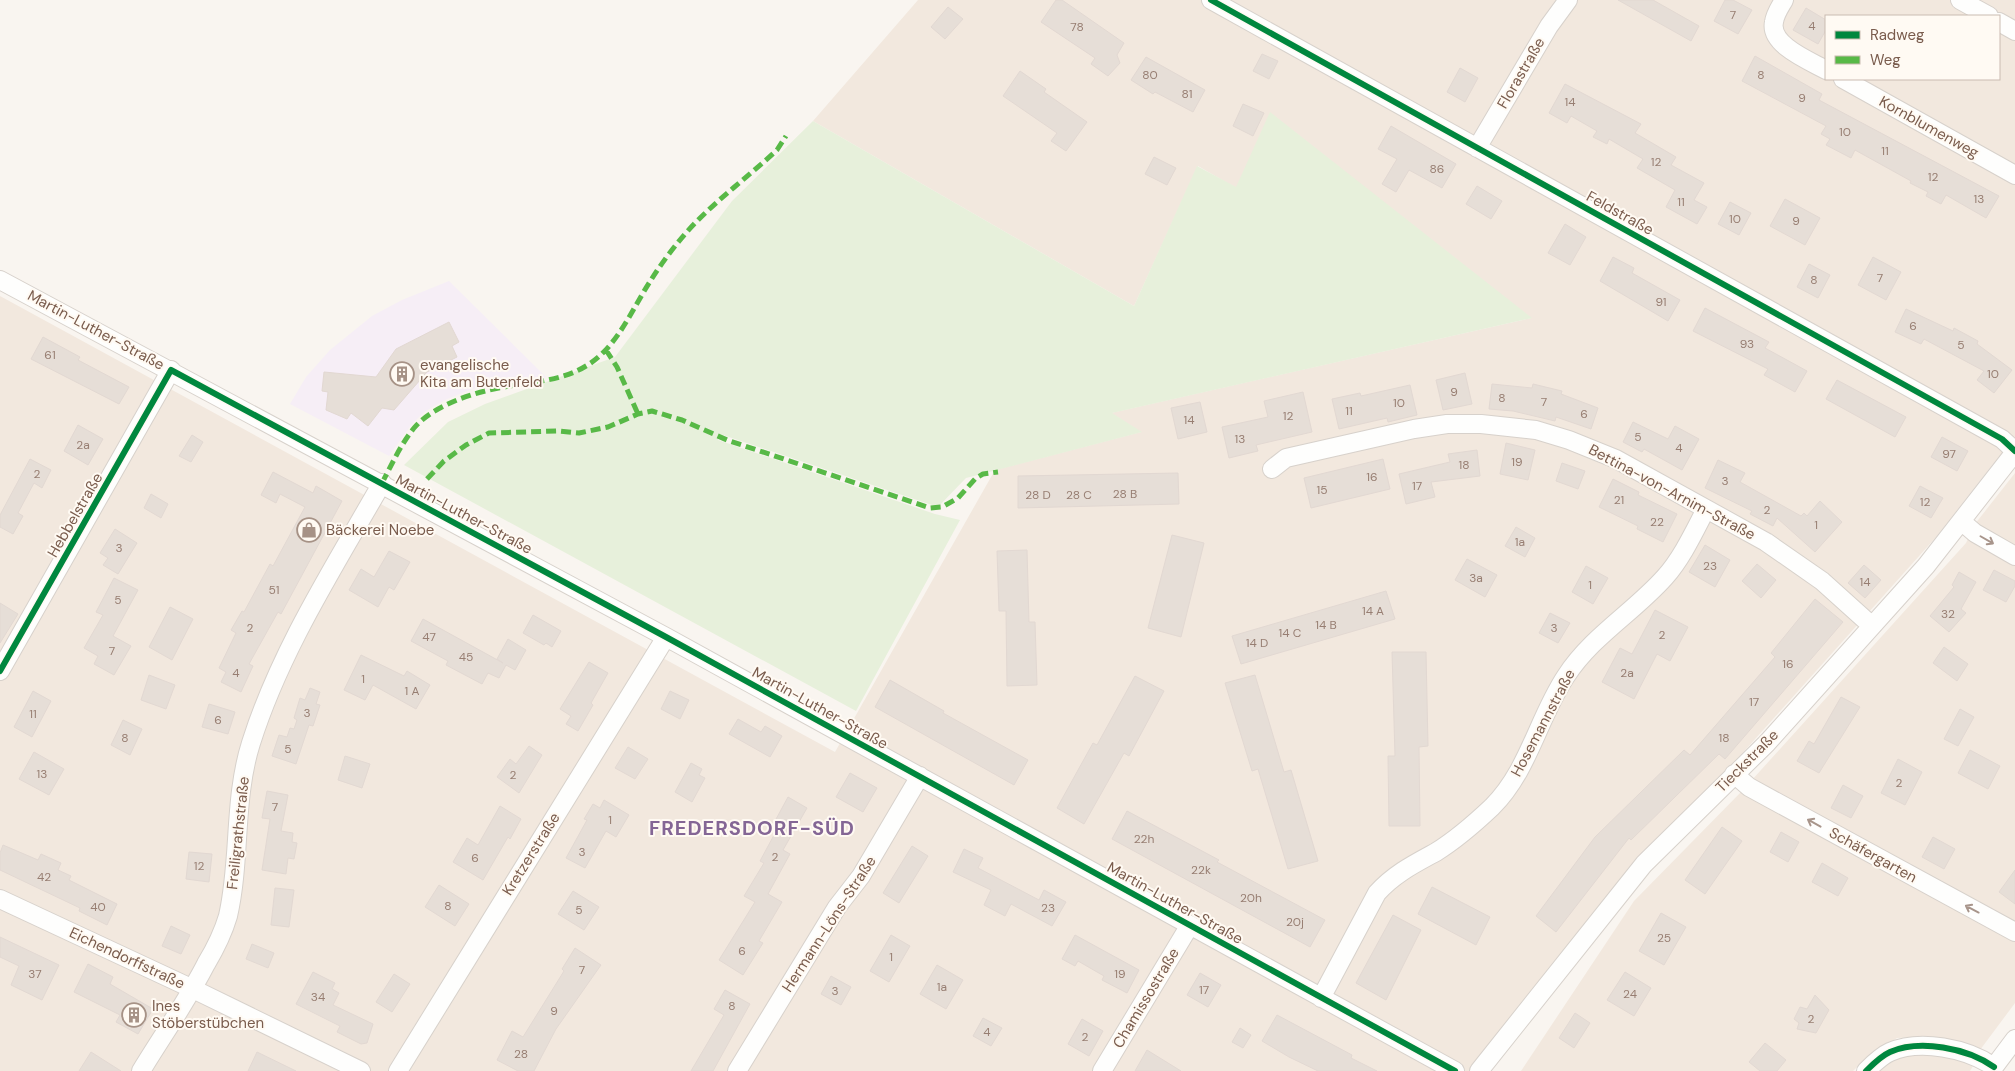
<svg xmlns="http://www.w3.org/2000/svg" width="2015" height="1071" font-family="'DM Sans',sans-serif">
<rect width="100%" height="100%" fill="#f9f5f0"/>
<path fill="#f2e8de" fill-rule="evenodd" d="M918,0H2015V445L1993,464L1937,536L1730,767L1471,1071H0V296L835,752L995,470L1141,432L1111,413L1531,318L1236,188L1198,166L1134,306L813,121ZM1826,16H1999V79H1826Z
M2015,473V1003L1980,1050L1917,1037L1897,1038L1867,1057L1853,1071H1521L1634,901L1742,791L1966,543L1975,524Z
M1912,1053H1932L1954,1058L1973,1066L1970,1071H1878L1895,1060Z"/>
<path fill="#f6eef6" d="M449,281L546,377L472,389L445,400L424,412L411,425L389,456L290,404L306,377L330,350L372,316L402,300Z"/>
<path fill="#e7f0db" d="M1270,112L1532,318L1112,413L1142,432L966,478L938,507L720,434L718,440L935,514L960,520L856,711L404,465L448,422L485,404L615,357L732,201L813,121L1134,306L1197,166L1236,187Z"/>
<path fill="#e6ded7" stroke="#e2d8d2" d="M1056,0H1062L1124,43L1117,55L1120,63L1108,76L1091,64L1095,58L1041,22Z
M1618,0H1653L1699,26L1691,41Z
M1725,0H1733L1752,10L1738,34L1714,21Z
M948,7L963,19L945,39L931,27Z
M1806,8L1826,20V30L1818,44L1793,30Z
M1262,54L1278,61L1269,79L1253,71Z
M1755,56L1822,94L1819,100L1999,196L1986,218L1946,195L1941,204L1926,196L1928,192L1910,183L1911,181L1855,150L1851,158L1826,145L1830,139L1821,134L1826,126L1742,81Z
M1146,57L1205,90L1193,112L1155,92L1153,94L1131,80Z
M1460,68L1478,78L1465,102L1447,92Z
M1020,71L1046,89L1044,92L1087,122L1066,151L1051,141L1057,133L1003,96Z
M1565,84L1641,124L1635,133L1676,157L1671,165L1704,183L1694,200L1707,207L1697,224L1666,207L1675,190L1637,168L1643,159L1609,139L1607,144L1593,137L1597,131L1571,116L1567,123L1549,113Z
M1243,104L1264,113L1253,136L1233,126Z
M1391,126L1456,164L1442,188L1409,170L1396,192L1382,184L1397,159L1378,149Z
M1154,157L1176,168L1167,185L1145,174Z
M1477,186L1502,201L1491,219L1466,204Z
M1785,199L1820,218L1805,245L1770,226Z
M1730,202L1751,213L1739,235L1718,224Z
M1565,224L1586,237L1570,265L1548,253Z
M1613,257L1634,268L1632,273L1680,300L1668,321L1600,281Z
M1873,257L1901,272L1886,300L1858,285Z
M1809,264L1830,275L1818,298L1797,287Z
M1705,308L1769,342L1765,348L1807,371L1795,392L1764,375L1768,369L1693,331Z
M1906,309L1953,331L1954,328L1978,341L1977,344L2012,370L1994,393L1977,380L1984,371L1924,339L1921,344L1895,332Z
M449,322L459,342L452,346L457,357L427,372L394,410L382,408L368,426L351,413L347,419L326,410L328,392L322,391L324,372L376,377L396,349Z
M43,337L80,357L78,360L129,387L119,404L31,359Z
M1465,373L1472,404L1443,410L1436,380Z
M1837,380L1906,417L1895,437L1826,399Z
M1492,384L1532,388L1533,384L1562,391L1561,394L1598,408L1591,429L1556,417L1555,421L1513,411L1489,409Z
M1410,385L1417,415L1388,422L1387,418L1339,429L1332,399L1360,393L1361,396Z
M1303,392L1312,432L1256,445L1258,451L1229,458L1222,427L1268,417L1264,401Z
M1200,402L1207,432L1178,439L1171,408Z
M1633,422L1668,439L1675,426L1699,439L1682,470L1644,449L1642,452L1623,442Z
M78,425L103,439L88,465L64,451Z
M192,435L203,442L191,462L179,456Z
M1942,437L1968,451L1957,471L1931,457Z
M1506,443L1535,450L1528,480L1500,474Z
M1477,450L1480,476L1431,482L1435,497L1406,504L1399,474L1450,462L1448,454Z
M30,459L51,470L42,488L34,483L18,513L23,516L13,534L0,527V515Z
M1383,459L1390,489L1311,508L1304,478Z
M1718,460L1745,473L1740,482L1801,516L1804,513L1807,516L1820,501L1842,522L1815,552L1777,518L1773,526L1750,514L1752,511L1705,488Z
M1562,463L1585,471L1578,489L1556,481Z
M273,472L313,493L316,486L342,501L281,614L278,612L249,664L253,666L241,692L221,682L226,672L219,668L236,633L231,630L242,611L244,612L270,564L273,566L305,507L280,494L276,503L261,495Z
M1178,473L1179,504L1018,508V476Z
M1613,479L1639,492L1638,495L1677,514L1663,542L1637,529L1638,526L1599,507Z
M1920,486L1943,498L1931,518L1909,506Z
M151,494L168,504L161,518L144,508Z
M1516,527L1535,538L1525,557L1505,546Z
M115,529L137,543L118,574L103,565L108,558L100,553Z
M1172,535L1204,543L1181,637L1148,628Z
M1705,545L1730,560L1715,587L1689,572Z
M1027,550L1029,622H1035L1037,685L1007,686L1006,611H999L997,551Z
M389,551L410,562L394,590L389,587L378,607L349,590L361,569L374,577Z
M1467,559L1497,575L1485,597L1455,580Z
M1757,564L1776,580L1761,598L1742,581Z
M1864,565L1881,580L1865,598L1848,583Z
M1586,566L1608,578L1593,604L1572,592Z
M1994,570L2015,581V586L2006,602L1983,590Z
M1959,572L1976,582L1961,609L1966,613L1949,632L1930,616L1954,587L1952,585Z
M114,578L138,590L113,636L131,646L114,675L94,664L98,656L84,648L103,615L96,612Z
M1386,591L1395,619L1241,664L1232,636Z
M1815,599L1843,622L1725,759L1719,754L1631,840L1629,838L1556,932L1536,916L1595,837L1684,750L1690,755L1775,657L1771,653Z
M0,603L18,614L0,643Z
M170,607L193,619L172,660L149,647Z
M1655,610L1688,627L1670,661L1657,654L1634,699L1602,682L1620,648L1632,654Z
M1550,613L1570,623L1558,643L1539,633Z
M533,615L561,631L552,647L546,643L544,645L523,633Z
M423,619L503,663L497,659L508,639L526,650L515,670L506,665L499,678L488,673L482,684L446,665L448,661L411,641Z
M1944,647L1968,664L1957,681L1933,663Z
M1392,652H1426L1428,746L1419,747L1420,826H1389L1388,756H1395Z
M361,655L404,676L407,671L430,685L416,709L373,685L365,700L344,690Z
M589,662L608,673L591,703L593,705L578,731L566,724L571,716L560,709Z
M149,675L175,685L166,709L141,700Z
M1255,675L1284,772L1291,770L1318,861L1288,869L1258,769L1252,771L1225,683Z
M1135,676L1164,691L1129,756L1124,753L1084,824L1057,808L1093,743L1097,745Z
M890,680L944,711L943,713L1028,760L1014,785L875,707Z
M310,688L320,692L316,704L320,705L313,726L309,725L296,764L272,756L279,735L287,737L290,728L294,729L297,720L294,718L300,698L305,700Z
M33,691L51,701L32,737L14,727Z
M670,691L689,700L680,719L661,709Z
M1841,697L1860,707L1819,773L1797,761L1809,741L1814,744Z
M209,704L235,712L228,734L202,727Z
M1960,709L1974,717L1958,746L1944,739Z
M738,719L761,732L765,726L782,736L770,757L729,734Z
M123,720L142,729L130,755L111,745Z
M529,746L542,755L519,793L497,777L510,759L516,764Z
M628,747L648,759L635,779L615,768Z
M1970,750L2000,766L1988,789L1958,773Z
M34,752L64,769L49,795L19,779Z
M345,756L370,764L362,788L338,780Z
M1898,759L1922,772L1905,805L1881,793Z
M691,763L702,769L699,775L705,778L692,802L675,792Z
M850,773L877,788L863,812L836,797Z
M1843,785L1863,796L1851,818L1831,808Z
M267,791L288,795L281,831L293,833L292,842L297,843L294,859L288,858L286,874L262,870L270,819L262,818Z
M788,797L807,808L783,850L790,854L768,894L782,902L759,941L763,943L743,975L719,960L755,902L744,896L764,863L760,861L780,824L775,821Z
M604,800L629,815L616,837L606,831L585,868L566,858L587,820L584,819L593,804L600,808Z
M500,806L521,819L510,839L508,837L483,880L453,862L467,838L478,845Z
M1127,811L1219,860L1217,862L1325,920L1310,947L1112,839Z
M1722,827L1742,841L1705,894L1685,880Z
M1781,832L1799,842L1788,862L1770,852Z
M1933,837L1955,849L1944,869L1922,857Z
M3,845L38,860L41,854L61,863L58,870L71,876L69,880L117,904L107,925L79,911L80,908L0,870V853Z
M912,846L928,856L899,903L883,893Z
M964,849L983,858L978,868L1039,900L1044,890L1066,902L1052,926L1011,904L1005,916L984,905L991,890L953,872Z
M189,852L212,854L209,882L186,879Z
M1822,863L1848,878L1838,896L1812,882Z
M2015,870V904L1999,892Z
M439,885L469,904L455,926L425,907Z
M1432,887L1490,917L1476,945L1418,914Z
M275,888L294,890L289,927L271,925Z
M573,891L599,907L584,930L558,914Z
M1661,913L1686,927L1664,965L1639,951Z
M1393,915L1421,930L1386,1000L1356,983Z
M171,926L190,935L181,954L162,946Z
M891,935L910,946L889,982L870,971Z
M1075,935L1139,970L1127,993L1102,980L1104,976L1078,961L1075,966L1062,959Z
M0,937L59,965L42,1000L11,985L19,966L0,957Z
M252,944L274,953L268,968L246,959Z
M575,948L601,965L556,1029L534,1071H518L497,1060L512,1031L523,1037L564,971L562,969Z
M88,964L113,977L110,984L153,1009L138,1034L116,1022L120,1015L74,992Z
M937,965L963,980L946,1009L920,994Z
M313,972L335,983L332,989L339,993L333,1005L373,1024L367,1043L361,1044L337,1032L340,1026L296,1004Z
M1625,972L1651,988L1634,1016L1607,1000Z
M1200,973L1221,985L1208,1007L1187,995Z
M394,974L410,984L392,1012L376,1002Z
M831,976L851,987L841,1005L821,994Z
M725,990L750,1004L713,1071H691L724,1015L714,1009Z
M1815,995L1829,1010L1816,1033L1797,1029L1799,1023L1794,1019L1800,1007L1807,1009Z
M1575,1013L1590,1023L1574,1048L1559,1038Z
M1277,1015L1352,1055L1351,1058L1377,1071H1318L1289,1057L1262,1041Z
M983,1018L1002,1028L991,1046L973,1036Z
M1082,1019L1103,1031L1089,1056L1068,1044Z
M1240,1028L1251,1035L1243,1048L1232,1042Z
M1765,1043L1786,1060L1777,1071H1760L1749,1062Z
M1147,1050L1181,1071H1135Z
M91,1052L121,1071H79Z
M257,1052L296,1071H248Z"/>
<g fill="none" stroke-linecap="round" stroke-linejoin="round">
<g stroke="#d7d1cb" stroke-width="20">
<path id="minor" d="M1211,0L2002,439L2015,451
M1784,0C1780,7 1775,14 1774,22C1769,45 1810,61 1826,70
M1960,0L1989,16
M1999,22L2015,31
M1843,79L2015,175
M1477,148L1549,26L1568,0
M0,280L666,637L1455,1071
M1272,469L1286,458L1414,429L1447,424H1481L1536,430L1569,440L1616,459L1766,542L1822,581L1872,626
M1961,521L1975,533L2015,556
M0,671L171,370
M1734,774L1749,787L2015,932
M0,899L193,989L361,1071
M1321,998L1377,893C1394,874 1414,864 1436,852C1457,839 1474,824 1492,807C1529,770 1538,718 1566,676C1592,636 1634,612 1665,577C1682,558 1694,532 1706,509
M141,1071C163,1035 187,1001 206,964C215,949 223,933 228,916C241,859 233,800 251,743C280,651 334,567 382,483
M398,1071L666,637
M737,1071L837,907L861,876L920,776
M1102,1071L1190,925
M1479,1071L1644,864L1767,743L1926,566L2015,452
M1866,1071C1873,1064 1881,1056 1890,1052C1920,1039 1967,1048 1994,1067
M1991,1071L2015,1039"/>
</g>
<use href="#minor" stroke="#fefefd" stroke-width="18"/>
<path stroke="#58b947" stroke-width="5" stroke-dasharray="10 5" stroke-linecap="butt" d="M606,350L617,367L638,414
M427,479L444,461L466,445L489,433L559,431L579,433L608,427L638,414L652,411L682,420L727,440L930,508L942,507L958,498L976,478L983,474L998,472
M382,483C392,464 401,444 414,428C436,402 485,389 517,385C541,381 565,379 586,366C617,348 632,309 651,280C661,264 673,248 685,234C712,203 747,178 777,150L786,136"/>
<g stroke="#fffaf3" stroke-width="9">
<path id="cycleway" d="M1211,0L2002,439L2015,451
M0,671L171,370L666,637L1455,1071
M1866,1071C1873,1064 1881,1056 1890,1052C1920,1039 1967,1048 1994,1067"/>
</g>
<use href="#cycleway" stroke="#00873e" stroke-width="6"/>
</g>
<defs><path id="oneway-shaft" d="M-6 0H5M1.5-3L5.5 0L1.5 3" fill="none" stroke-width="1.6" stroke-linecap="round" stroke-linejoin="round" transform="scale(1.25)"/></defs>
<g stroke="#a8958b">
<use href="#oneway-shaft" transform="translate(1987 540) rotate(30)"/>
<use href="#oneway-shaft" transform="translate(1814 823) rotate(-151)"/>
<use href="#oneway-shaft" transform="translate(1972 909) rotate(-152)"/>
</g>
<defs>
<g id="building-ring" transform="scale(1.25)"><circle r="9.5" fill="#fffaf3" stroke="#a69286" stroke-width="1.5"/><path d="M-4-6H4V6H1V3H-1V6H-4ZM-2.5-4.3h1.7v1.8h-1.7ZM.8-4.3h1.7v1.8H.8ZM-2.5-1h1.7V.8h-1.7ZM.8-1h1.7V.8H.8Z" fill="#a69286"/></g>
<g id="shop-ring" transform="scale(1.25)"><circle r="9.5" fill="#fffaf3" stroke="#a69286" stroke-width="1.5"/><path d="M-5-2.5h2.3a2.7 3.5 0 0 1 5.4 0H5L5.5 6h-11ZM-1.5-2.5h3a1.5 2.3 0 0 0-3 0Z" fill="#a69286"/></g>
</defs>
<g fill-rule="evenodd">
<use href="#building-ring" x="402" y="374"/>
<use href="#shop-ring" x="309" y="530"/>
<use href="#building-ring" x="134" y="1015"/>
</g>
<g text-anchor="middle" stroke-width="4" stroke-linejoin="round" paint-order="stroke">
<g font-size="12" fill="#977e72">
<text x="1733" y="19">7</text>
<text x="1812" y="30">4</text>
<text x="1077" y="31">78</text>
<text x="1150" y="79">80</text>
<text x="1761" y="79">8</text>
<text x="1187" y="98">81</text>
<text x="1802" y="102">9</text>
<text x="1570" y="106">14</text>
<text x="1845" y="136">10</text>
<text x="1885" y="155">11</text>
<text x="1656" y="166">12</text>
<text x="1437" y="173">86</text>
<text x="1933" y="181">12</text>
<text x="1979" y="203">13</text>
<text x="1681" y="206">11</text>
<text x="1735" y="223">10</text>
<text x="1796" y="225">9</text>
<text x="1880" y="282">7</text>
<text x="1814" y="284">8</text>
<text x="1661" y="306">91</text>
<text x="1913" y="330">6</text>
<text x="1747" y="348">93</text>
<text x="1961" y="349">5</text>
<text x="50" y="359">61</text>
<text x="1993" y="378">10</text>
<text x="1454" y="396">9</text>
<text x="1502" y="402">8</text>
<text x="1544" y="406">7</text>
<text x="1399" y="407">10</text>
<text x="1349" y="415">11</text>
<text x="1584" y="418">6</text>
<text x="1288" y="420">12</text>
<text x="1189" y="424">14</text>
<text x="1638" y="441">5</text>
<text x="1240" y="443">13</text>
<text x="83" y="449">2a</text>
<text x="1679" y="452">4</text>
<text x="1949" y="458">97</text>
<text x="1517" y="466">19</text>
<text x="1464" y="469">18</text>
<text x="37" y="478">2</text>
<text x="1372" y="481">16</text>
<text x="1725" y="485">3</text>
<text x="1417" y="490">17</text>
<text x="1322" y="494">15</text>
<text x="1125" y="498">28 B</text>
<text x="1038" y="499">28 D</text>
<text x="1079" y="499">28 C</text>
<text x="1619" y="504">21</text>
<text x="1925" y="506">12</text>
<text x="1767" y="514">2</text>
<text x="1657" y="526">22</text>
<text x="1816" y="529">1</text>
<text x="1520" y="546">1a</text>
<text x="119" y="552">3</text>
<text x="1710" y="570">23</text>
<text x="1476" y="582">3a</text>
<text x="1865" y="586">14</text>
<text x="1590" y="589">1</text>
<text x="274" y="594">51</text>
<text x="118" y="604">5</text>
<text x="1373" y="615">14 A</text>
<text x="1948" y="618">32</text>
<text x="1326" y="629">14 B</text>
<text x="250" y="632">2</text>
<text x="1554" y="632">3</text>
<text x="1290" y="637">14 C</text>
<text x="1662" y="639">2</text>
<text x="429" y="641">47</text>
<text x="1257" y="647">14 D</text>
<text x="112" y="655">7</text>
<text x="466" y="661">45</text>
<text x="1788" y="668">16</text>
<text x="236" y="677">4</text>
<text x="1627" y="677">2a</text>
<text x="363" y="683">1</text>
<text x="412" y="695">1 A</text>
<text x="1754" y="706">17</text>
<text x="307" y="717">3</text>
<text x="33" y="718">11</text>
<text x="218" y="724">6</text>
<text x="125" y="742">8</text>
<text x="1724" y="742">18</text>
<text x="288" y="753">5</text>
<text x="42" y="778">13</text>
<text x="513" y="779">2</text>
<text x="1899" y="787">2</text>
<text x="275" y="811">7</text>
<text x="610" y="824">1</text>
<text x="1144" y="843">22h</text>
<text x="582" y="856">3</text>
<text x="775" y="861">2</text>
<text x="475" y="862">6</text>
<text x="199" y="870">12</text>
<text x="1201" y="874">22k</text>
<text x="44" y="881">42</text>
<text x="1251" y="902">20h</text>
<text x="448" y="910">8</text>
<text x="98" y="911">40</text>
<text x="1048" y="912">23</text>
<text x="579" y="914">5</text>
<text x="1295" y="926">20j</text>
<text x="1664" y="942">25</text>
<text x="742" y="955">6</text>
<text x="891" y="961">1</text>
<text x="582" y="974">7</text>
<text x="35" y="978">37</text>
<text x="1120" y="978">19</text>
<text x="942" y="991">1a</text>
<text x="1204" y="994">17</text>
<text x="835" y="995">3</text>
<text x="1630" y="998">24</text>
<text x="318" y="1001">34</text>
<text x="732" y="1010">8</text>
<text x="554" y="1015">9</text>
<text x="1811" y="1023">2</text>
<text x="987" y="1036">4</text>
<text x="1085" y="1041">2</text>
<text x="521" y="1058">28</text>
</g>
<g font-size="15" fill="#7a5c4d" stroke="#fffaf3">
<text transform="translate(1521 73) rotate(-60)" y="5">Florastraße</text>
<text transform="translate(1929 127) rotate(29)" y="5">Kornblumenweg</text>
<text transform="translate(1620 213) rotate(29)" y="5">Feldstraße</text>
<text transform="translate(96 330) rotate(28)" y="5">Martin-Luther-Straße</text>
<text transform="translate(1672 492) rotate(28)" y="5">Bettina-von-Arnim-Straße</text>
<text transform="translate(464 514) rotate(28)" y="5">Martin-Luther-Straße</text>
<text transform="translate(75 515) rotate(-60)" y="5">Hebbelstraße</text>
<text transform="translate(820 708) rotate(29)" y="5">Martin-Luther-Straße</text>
<text transform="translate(1543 723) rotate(-62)" y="5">Hosemannstraße</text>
<text transform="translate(1747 761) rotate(-45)" y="5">Tieckstraße</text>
<text transform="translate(238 833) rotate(-84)" y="5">Freiligrathstraße</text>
<text transform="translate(531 854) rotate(-58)" y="5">Kretzerstraße</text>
<text transform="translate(1873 855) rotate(29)" y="5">Schäfergarten</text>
<text transform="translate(1175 903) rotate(29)" y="5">Martin-Luther-Straße</text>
<text transform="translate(829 924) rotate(-57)" y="5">Hermann-Löns-Straße</text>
<text transform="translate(127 958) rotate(25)" y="5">Eichendorffstraße</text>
<text transform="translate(1146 998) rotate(-59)" y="5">Chamissostraße</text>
</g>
<g font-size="15" fill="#7a5c4d" stroke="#fffaf3" text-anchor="start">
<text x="420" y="370">evangelische<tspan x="420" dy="17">Kita am Butenfeld</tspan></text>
<text x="326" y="535">Bäckerei Noebe</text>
<text x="152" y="1011">Ines<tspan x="152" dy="17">Stöberstübchen</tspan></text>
</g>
<g font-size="20" font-weight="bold" letter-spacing="1" fill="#846695" stroke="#fffaf3">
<text x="752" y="835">FREDERSDORF-SÜD</text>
</g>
</g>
<rect x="1825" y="15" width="175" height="65" fill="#fffaf3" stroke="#cabbb1"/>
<rect x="1835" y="31" width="25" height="8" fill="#00873e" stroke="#cabbb1"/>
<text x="1870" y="40" font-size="15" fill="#7a5c4d">Radweg</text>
<rect x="1835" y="56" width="25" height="8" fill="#58b947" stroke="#cabbb1"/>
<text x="1870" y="65" font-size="15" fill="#7a5c4d">Weg</text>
</svg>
